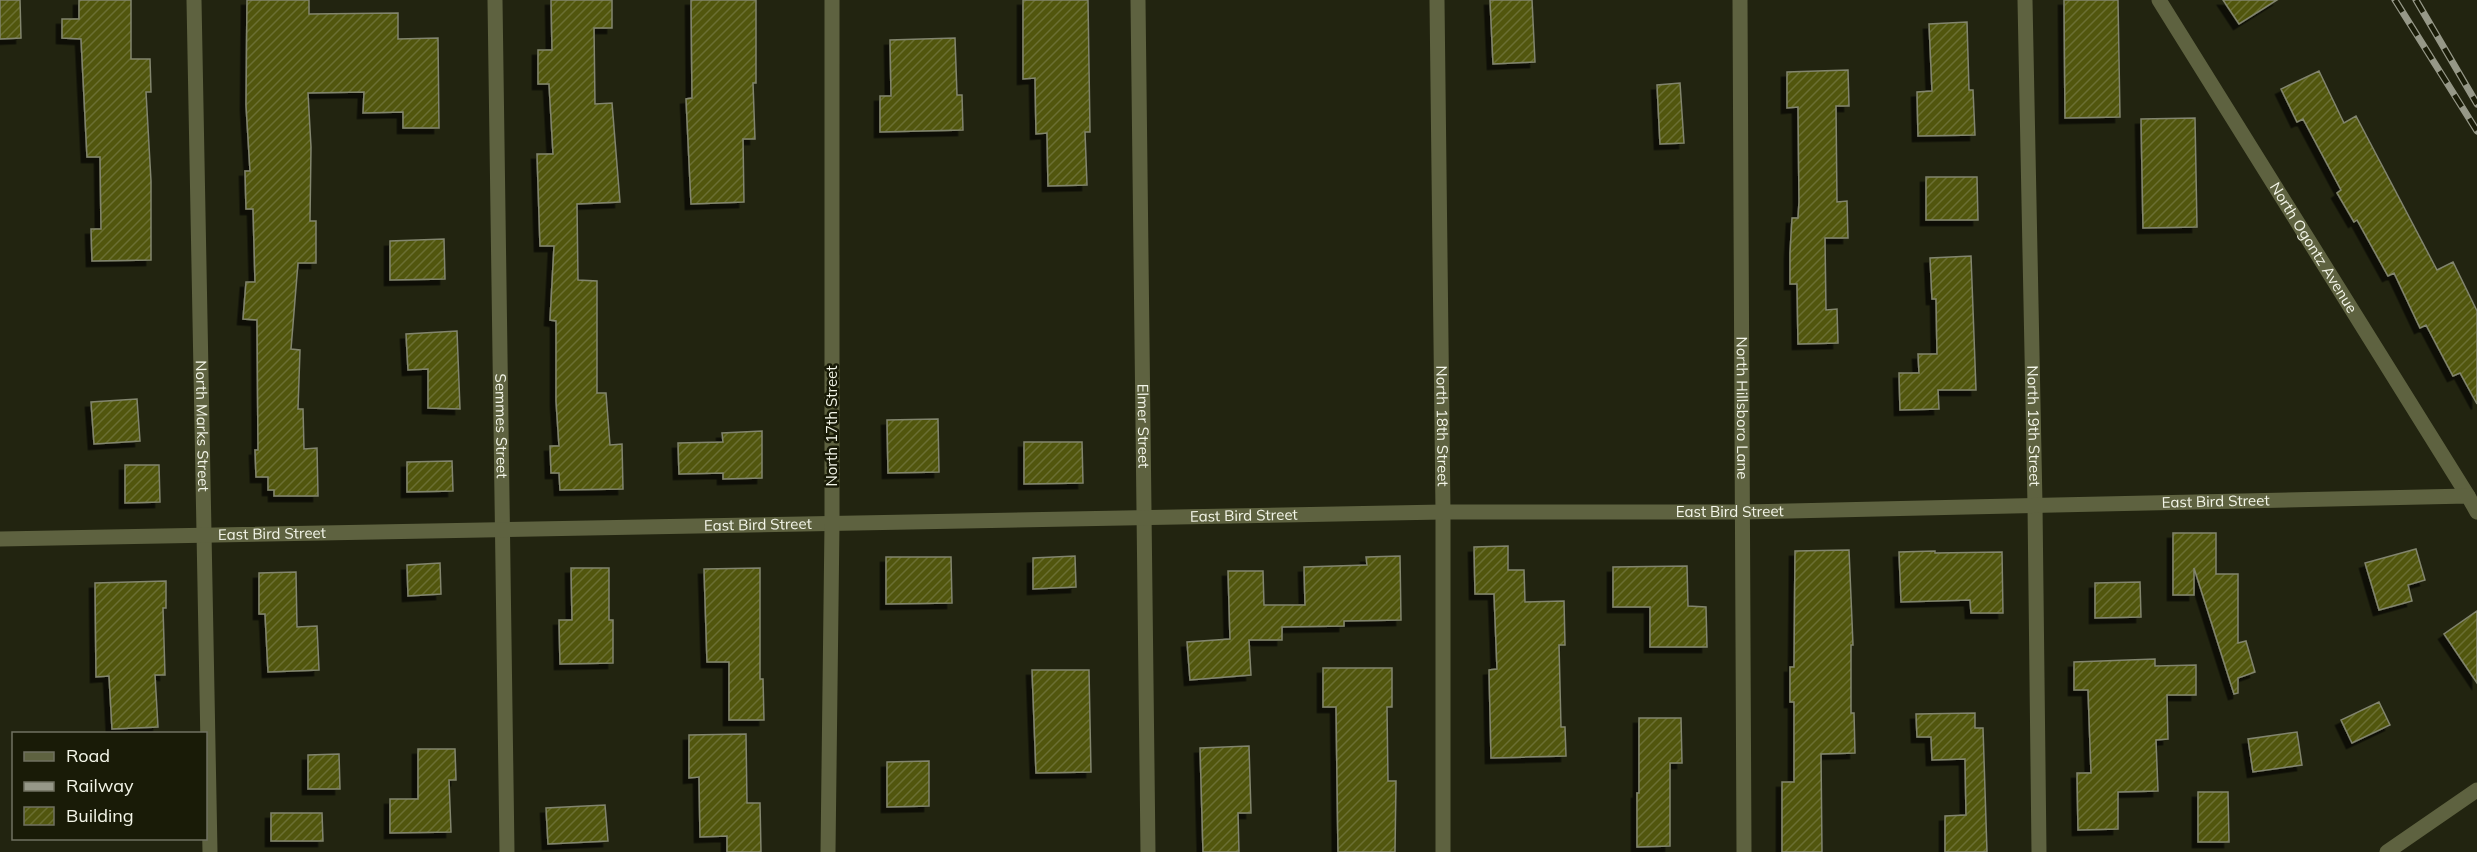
<svg xmlns="http://www.w3.org/2000/svg" width="2477" height="852" font-family="Mulish,sans-serif">
<defs>
<pattern id="building-hatch" width="6" height="6" patternUnits="userSpaceOnUse" patternTransform="scale(1.5)"><rect width="6" height="6" fill="#51560e"/><path d="M-1 1l2-2M0 6l6-6M5 7l2-2" fill="none" stroke="#6a6f31"/></pattern>
<filter id="shadow"><feDropShadow dx="-5.5" dy="5.5" stdDeviation="0" flood-color="#0009"/></filter>
</defs>
<rect width="100%" height="100%" fill="#222410"/>
<path fill="url(#building-hatch)" stroke="#82856e" stroke-width="1.5" filter="url(#shadow)" d="M0,0H20L21,38L0,39Z
M79,0H131V59H150L151,92H146L151,181V260L92,261L91,229H101L100,157H87L81,39L62,38V19H79Z
M247,0H309V14L398,13V39L438,38L439,128H403V112L363,113L364,92L308,93L311,147L310,221H316V263H298L291,349L300,350L298,409H303L304,449L317,448L318,496H274V490H268V477H256L255,450H258L257,320L243,319L246,282H255L253,209H246L245,171H250L246,105Z
M551,0H612V28H594L595,104L612,103L620,202L577,204L578,280L597,281V393H606L610,445L622,444L623,489L560,490L559,473H551L550,446H559L556,401V321L550,320L554,246H540L537,154H553L549,84H538V50H552Z
M691,0H756V83H753L755,139H743L744,202L691,204L686,99L692,98Z
M1023,0H1088L1090,132H1085L1087,185L1048,186L1047,133L1036,134L1035,78L1023,79Z
M1490,0H1532L1535,62L1493,64Z
M2064,0H2118L2120,117L2065,118Z
M2223,0H2277L2239,24Z
M1967,22L1969,90H1973L1975,135L1918,136L1917,92L1932,91L1929,24Z
M955,38L957,95H962L963,130L880,132V96H891L890,40Z
M1848,70L1849,106H1836L1837,202L1847,201L1848,238H1825L1826,310L1837,309L1838,343L1798,344L1797,284H1790V253L1792,218H1798L1799,202L1798,107L1787,108V72Z
M2319,71L2344,123L2356,116L2437,270L2453,262L2477,311V404L2460,373L2453,376L2426,325L2420,328L2394,273L2388,276L2357,220L2354,222L2337,193L2341,190L2303,119L2297,122L2281,89Z
M1680,83L1684,143L1660,144L1657,85Z
M2195,118L2197,227L2143,228L2141,119Z
M1926,177H1977L1978,220H1926Z
M444,239L445,279L390,280V241Z
M1971,256L1976,390H1938L1939,409L1900,410L1899,373H1919L1918,354H1937L1936,299H1932L1930,258Z
M457,331L460,409L428,408V369L408,370L406,334Z
M137,399L140,441L94,444L91,402Z
M938,419L939,472L888,473L887,420Z
M762,431V478L723,479V473L679,474L678,443L723,442L722,433Z
M1024,442H1082L1083,483L1024,484Z
M452,461L453,491L407,492V462Z
M125,465H159L160,502L125,503Z
M2173,533H2216V574H2238V643L2246,641L2255,672L2238,678V693L2234,694L2194,568V595H2173Z
M1508,546V570H1524L1525,602L1564,601L1565,645H1559L1561,727H1565L1566,756L1491,758L1489,670L1497,669L1494,594H1475L1474,547Z
M2416,549L2425,580L2408,585L2412,601L2379,610L2365,563Z
M1849,550L1853,645H1851V713H1854L1855,753L1821,754L1822,852H1782V782H1794V702H1790V667H1794L1795,551Z
M1935,551V553L2002,552L2003,613H1971L1970,600L1901,602L1899,552Z
M1075,556L1076,587L1033,589V558Z
M1400,556L1401,620L1344,621V626L1282,627V640H1249L1251,675L1190,680L1187,642L1230,639L1228,571H1263L1264,605H1305L1304,567L1367,565L1366,557Z
M886,557H951L952,603L886,604Z
M440,563L441,594L408,596L407,565Z
M1687,566L1688,606L1706,607L1707,647H1650V607H1613V567Z
M571,568H609V620H613V663L560,664L559,620H572Z
M760,568V679H763L764,720H729V662H707L704,569Z
M296,572L297,627L317,626L319,670L268,672L265,614H259V573Z
M166,581V608H163L165,675H155L158,727L112,729L109,676L96,677L95,583Z
M2140,582L2141,617L2095,618V583Z
M2477,611V683L2444,634Z
M2155,659V666L2196,665V695H2167L2168,739L2156,740L2158,791L2118,792V829L2078,830L2077,773H2091L2088,690H2074V662Z
M1323,668H1392V707H1387L1388,781H1396L1395,852H1338L1336,707H1323Z
M1032,670H1089L1091,772L1036,773Z
M2379,702L2390,725L2352,743L2341,720Z
M1975,713V728H1983L1987,852H1945V816L1966,815L1965,759L1932,760L1931,737H1917L1916,714Z
M1639,718H1681L1682,763H1670V846L1637,847V793H1639Z
M2297,732L2302,765L2253,772L2248,739Z
M746,734L747,803H760L761,852H727V836L700,837L699,777L689,778V735Z
M1249,746L1251,813H1238L1239,852H1203L1200,748Z
M418,749H455L456,780H449L451,832L390,833V799H418Z
M339,754L340,789H308V755Z
M929,761V806L887,807V762Z
M2198,792H2228L2229,842H2198Z
M605,805L608,841L548,844L546,808Z
M271,813H322L323,841H271Z"/>
<g fill="none" stroke-linecap="round" stroke-linejoin="round">
<g stroke="#5e6240" stroke-width="15">
<path id="s1" d="M194,0L210,852"/>
<path id="s2" d="M495,0L507,852"/>
<path id="s3" d="M1138,0L1148,852"/>
<path id="s4" d="M1437,0L1443,512V852"/>
<path id="s5" d="M1740,0L1744,852"/>
<path id="s6" d="M2025,0L2035,505L2039,852"/>
<path id="s7" d="M2159,0L2468,496"/>
<path id="s8" d="M0,539L1443,512H1742L2468,496L2477,512"/>
<path d="M828,852L832,524V0"/>
<path d="M2387,852L2477,790"/>
</g>
<g stroke="#969888" stroke-width="7">
<path id="rail" d="M2395,0L2477,131
M2416,0L2477,104"/>
</g>
<use href="#rail" stroke="#191b07" stroke-width="4.5" stroke-dasharray="14" stroke-linecap="butt"/>
</g>
<g text-anchor="middle" stroke-width="5" stroke-linejoin="round" paint-order="stroke">
<g font-size="15" fill="#f3f5e8" stroke="#191b07">
<text dy="5" stroke="none"><textPath href="#s7" startOffset="292">North Ogontz Avenue</textPath></text>
<text dy="5" stroke="none"><textPath href="#s5" startOffset="408">North Hillsboro Lane</textPath></text>
<text dy="5" stroke="none"><textPath href="#s1" startOffset="426">North Marks Street</textPath></text>
<text dy="5" stroke="none"><textPath href="#s2" startOffset="426">Semmes Street</textPath></text>
<text transform="translate(832 426) rotate(-90)" y="5">North 17th Street</text>
<text dy="5" stroke="none"><textPath href="#s3" startOffset="426">Elmer Street</textPath></text>
<text dy="5" stroke="none"><textPath href="#s4" startOffset="426">North 18th Street</textPath></text>
<text dy="5" stroke="none"><textPath href="#s6" startOffset="426">North 19th Street</textPath></text>
<text dy="5" stroke="none"><textPath href="#s8" startOffset="2216">East Bird Street</textPath></text>
<text dy="5" stroke="none"><textPath href="#s8" startOffset="1730">East Bird Street</textPath></text>
<text dy="5" stroke="none"><textPath href="#s8" startOffset="1244">East Bird Street</textPath></text>
<text dy="5" stroke="none"><textPath href="#s8" startOffset="758">East Bird Street</textPath></text>
<text dy="5" stroke="none"><textPath href="#s8" startOffset="272">East Bird Street</textPath></text>
</g>
</g>
<rect x="12" y="732" width="195" height="108" fill="#191b07" stroke="#707261" stroke-width="1.5"/>
<rect x="24" y="752" width="30" height="9" fill="#5e6240" stroke="#707261" stroke-width="1.5"/>
<text x="66" y="762" font-size="18" fill="#f3f5e8">Road</text>
<rect x="24" y="782" width="30" height="9" fill="#969888" stroke="#707261" stroke-width="1.5"/>
<text x="66" y="792" font-size="18" fill="#f3f5e8">Railway</text>
<rect x="24" y="807" width="30" height="18" fill="url(#building-hatch)" stroke="#707261" stroke-width="1.5"/>
<text x="66" y="822" font-size="18" fill="#f3f5e8">Building</text>
</svg>
